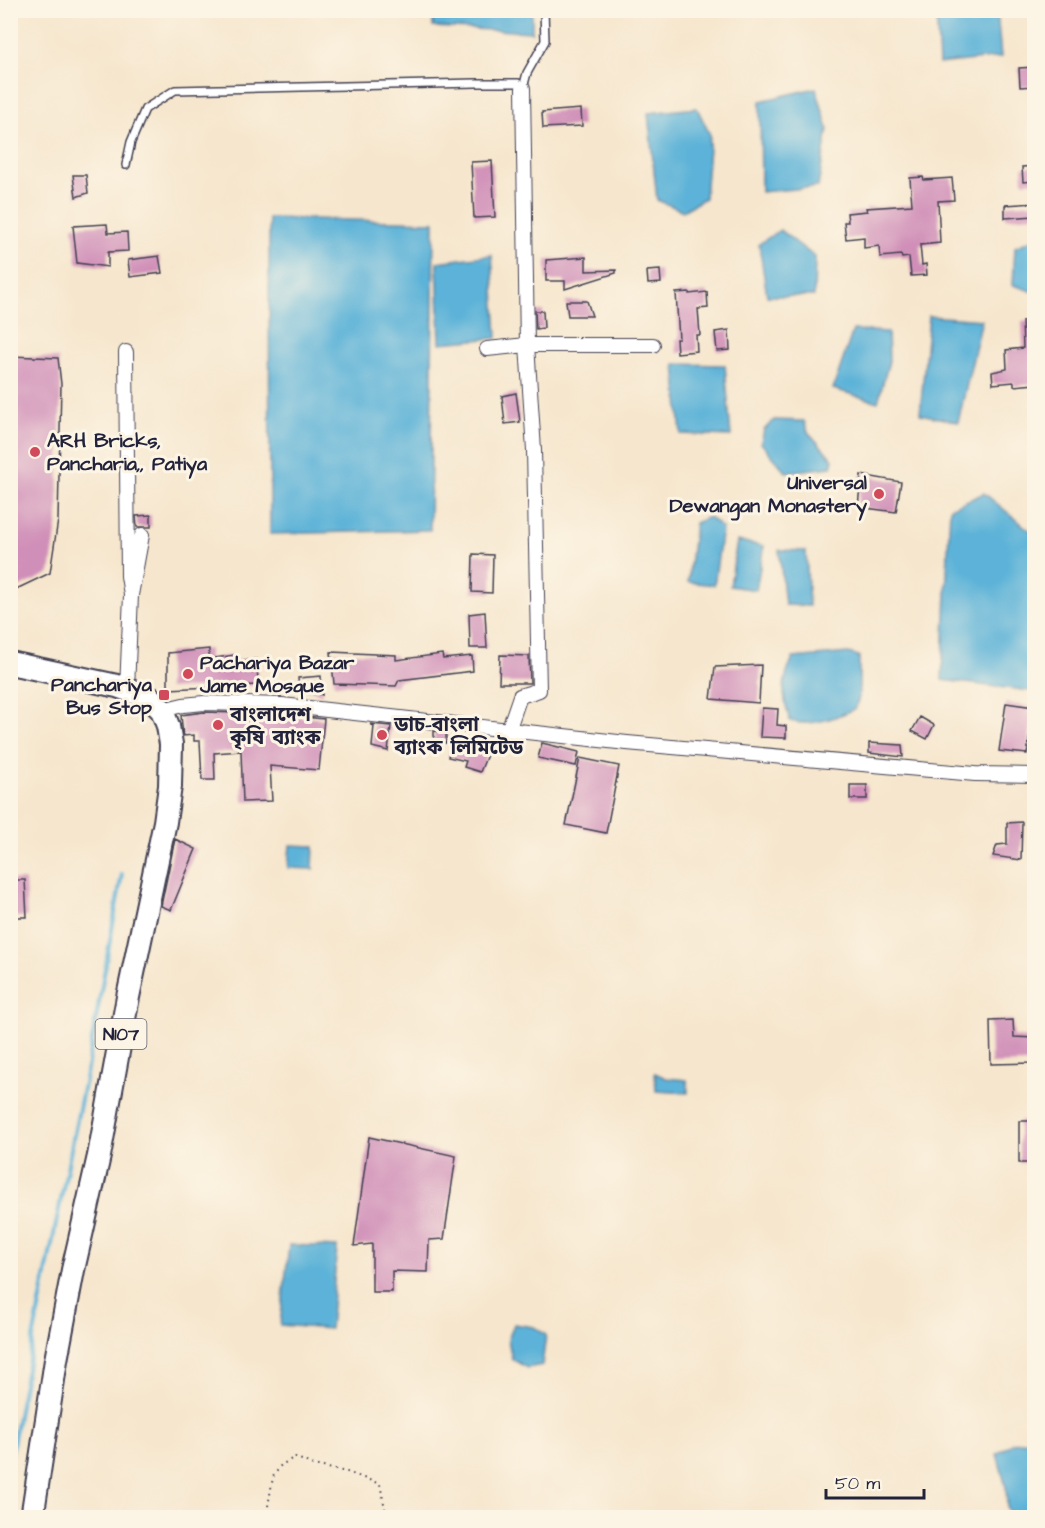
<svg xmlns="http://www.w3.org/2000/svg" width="1045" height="1528" font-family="'Architects Daughter','Noto Sans Bengali',sans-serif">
<rect width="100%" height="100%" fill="#fcf5e5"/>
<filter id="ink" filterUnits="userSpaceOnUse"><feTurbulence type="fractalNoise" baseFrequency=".0167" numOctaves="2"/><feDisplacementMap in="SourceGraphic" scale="12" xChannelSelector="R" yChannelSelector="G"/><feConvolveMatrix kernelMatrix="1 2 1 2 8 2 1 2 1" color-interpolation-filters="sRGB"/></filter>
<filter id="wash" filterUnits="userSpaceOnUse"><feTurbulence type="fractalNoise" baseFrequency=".008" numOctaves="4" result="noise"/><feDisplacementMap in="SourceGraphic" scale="24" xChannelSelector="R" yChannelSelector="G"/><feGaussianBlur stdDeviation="1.35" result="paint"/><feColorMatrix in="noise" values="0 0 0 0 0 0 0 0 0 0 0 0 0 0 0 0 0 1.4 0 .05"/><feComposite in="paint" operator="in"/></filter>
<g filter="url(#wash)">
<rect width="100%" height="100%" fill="#f6e6cd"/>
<path fill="#5cb2d8" stroke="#3f6a8a" stroke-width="1.5" d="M433,11H532V32L433,27Z
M936,11H997L1001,57L939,64Z
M816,88L828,129L818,187L761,192L760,101Z
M697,108L710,135L705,198L683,211L657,200L648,113Z
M269,218L434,222L430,530L270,534Z
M780,230L815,257L814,296H767L759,244Z
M1034,239V292L1013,285L1015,247Z
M492,255L497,338L440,343L437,262Z
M929,316L982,320L958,422L920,414Z
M853,330L888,332L889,361L878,402L833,389Z
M675,364L725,365L731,436L681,434Z
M774,420L804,421L808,432L833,459L831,467L786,472L761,443L764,430Z
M984,493L1034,534V666L1030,691L942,680L950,508Z
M709,517L722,528L714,585L688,582L695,523Z
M737,541L764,546L756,590L730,586Z
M779,550L806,551L809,606L785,605Z
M848,653L859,656V697L855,709C834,718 813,727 790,721C782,695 781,682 793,658Z
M290,845L314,846L313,869L288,868Z
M655,1073L666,1078L687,1080L688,1093L656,1091Z
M289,1245L337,1247L330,1329L280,1325Z
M514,1324L534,1327L546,1335L542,1365L527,1368L512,1359L508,1340Z
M1034,1440V1517H1012L1007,1508L1006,1487L997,1454L1013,1443Z"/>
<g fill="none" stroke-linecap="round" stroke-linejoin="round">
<path stroke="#5cb2d8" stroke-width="4" d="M10,1461L21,1399L86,1074L122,874"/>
</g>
<g id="blocks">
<path fill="#d08fb8" d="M1035,67V86L1020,87L1019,68Z
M581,109L582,126L543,128L542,112Z
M492,161L495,217L474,218L471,162Z
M1035,166V181L1023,182L1022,167Z
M73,175H86L88,193L76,197Z
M923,177L924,180L952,178L954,200L938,201L940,243L920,245L922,265L926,264L927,275L911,276L909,257L902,258L901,255L880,257L879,246L864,248V237L846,239L844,222H848L847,213L867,211L866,208L912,205L910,178Z
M1035,203V216L1005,218V205Z
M107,224L108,233L127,232L128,251L108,252V267L77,263L73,226Z
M159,256L162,273L130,277L128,260Z
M586,257V271L616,270V273L565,289V281H546V260Z
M660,270L661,283L648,284L647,271Z
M689,292V294L707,292L708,308L698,309L700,335H696L697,351L677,353L676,339H679L676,293Z
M566,301H587L592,316H568Z
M535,311H543L544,328L536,329Z
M1034,320L1035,384L1014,386V382L993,384L992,372L1007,369L1006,350L1023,348L1022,321Z
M729,330L730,350L717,351L715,332Z
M10,356L58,358L61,384L58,520L50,573L10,592Z
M516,393L520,422L505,424L502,396Z
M861,475L901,482L896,512L858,507Z
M151,515V527H137L136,516Z
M473,554L493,555L492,593L472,592Z
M485,612L487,648H470L469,614Z
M209,649V659L234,655L235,661L257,659L258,685L168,689V653Z
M331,652L396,655V660L442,654L443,659L472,656L473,671L399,680L396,686L334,684Z
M500,655L529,656L530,683H499Z
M761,665L759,703L711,699L715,667Z
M321,676L322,695L312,690H299L298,678Z
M1006,703L1034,707L1027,754L999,751Z
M762,708L778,709L777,725L786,726V738L760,737Z
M204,712L273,714L324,719L319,770L270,766L272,801L243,802L241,751L214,753L215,780H202L200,741H194V735L183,736L181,715Z
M920,717L934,725L927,739L912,731Z
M370,724L391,726L388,751L372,747L374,726Z
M434,731L446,732V743H434Z
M542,743L579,752L576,766L538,758Z
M869,743L902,745L903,757L869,753Z
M451,745L478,751L479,747L489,750L480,772L464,767L466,761L448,757Z
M580,758L619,766L606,833L566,825Z
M850,785H867V799H850Z
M1022,822L1021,860L993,856L997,845L1007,844V823Z
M175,839L196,849L171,910L161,906Z
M10,880H25L27,917H10Z
M1013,1020L1014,1037L1035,1038V1063L991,1064L990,1021Z
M1019,1121H1035V1163H1019Z
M369,1137L456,1156L444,1239L429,1240L428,1272L392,1271V1292H372V1244L354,1246Z"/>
</g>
</g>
<g filter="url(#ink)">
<use href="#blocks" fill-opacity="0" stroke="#423f51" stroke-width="1.5"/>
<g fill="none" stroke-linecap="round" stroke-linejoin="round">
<g stroke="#423f51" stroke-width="10">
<path id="service" d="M523,88L527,73L545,41L544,10
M126,165L131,142L145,109L175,90L476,83H518L523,88"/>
</g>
<g stroke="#423f51" stroke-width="16">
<path id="minor" d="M487,349L527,345H653
M126,352L128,576L131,595
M127,689L131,595L142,535
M162,710L183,705L204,703L282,705L627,743L975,774L1034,775
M508,731L520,696L539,690L534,450L527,345L523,88"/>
</g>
<g stroke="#423f51" stroke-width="26">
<path id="trunk" d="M10,663L117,686L150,698L162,710L168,726L171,744L170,786L165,822L128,997L99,1156L73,1270L56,1360L32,1518"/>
</g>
<path stroke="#423f51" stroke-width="2" stroke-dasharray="1.5 4.5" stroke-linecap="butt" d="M266,1518L273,1477L281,1465L295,1457L313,1465L347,1472L380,1484L387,1518"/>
<use href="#service" stroke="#fff" stroke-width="7"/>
<use href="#minor" stroke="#fff" stroke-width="14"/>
<use href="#trunk" stroke="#fff" stroke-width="22"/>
</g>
</g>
<g fill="#d1495b" stroke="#fcf5e5" stroke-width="2">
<circle cx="35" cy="452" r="6"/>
<circle cx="879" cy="494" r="6"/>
<circle cx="188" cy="674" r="6"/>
<rect x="158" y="689" width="12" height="12" rx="3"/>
<circle cx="218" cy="725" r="6"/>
<circle cx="382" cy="735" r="6"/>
</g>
<g text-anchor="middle" stroke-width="6" stroke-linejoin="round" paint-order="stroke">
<rect fill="#fcf5e5" stroke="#63616e" stroke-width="1.5" x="95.5" y="1019" width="51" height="30" rx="4.5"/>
<g font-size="18" font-weight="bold" fill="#22223b">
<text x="121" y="1040">N107</text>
</g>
<g font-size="20" font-weight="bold" fill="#22223b" stroke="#fcf5e5" text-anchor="start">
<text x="47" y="447">ARH Bricks,<tspan x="47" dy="23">Pancharia,, Patiya</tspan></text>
<text x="867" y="489" text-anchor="end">Universal<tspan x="867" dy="23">Dewangan Monastery</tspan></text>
<text x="200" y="669">Pachariya Bazar<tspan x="200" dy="23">Jame Mosque</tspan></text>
<text x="152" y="691" text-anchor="end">Panchariya<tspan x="152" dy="23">Bus Stop</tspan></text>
<text x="230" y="721">বাংলাদেশ<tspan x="230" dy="23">কৃষি ব্যাংক</tspan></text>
<text x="394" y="731">ডাচ-বাংলা<tspan x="394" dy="23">ব্যাংক লিমিটেড</tspan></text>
</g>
</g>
<rect width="1045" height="1528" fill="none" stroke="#fcf5e5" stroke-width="36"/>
<path d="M826 1489v9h98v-9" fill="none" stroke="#22223b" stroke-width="3"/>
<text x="835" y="1489" font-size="18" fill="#22223b" stroke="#fcf5e5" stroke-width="4.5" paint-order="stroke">50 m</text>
</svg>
